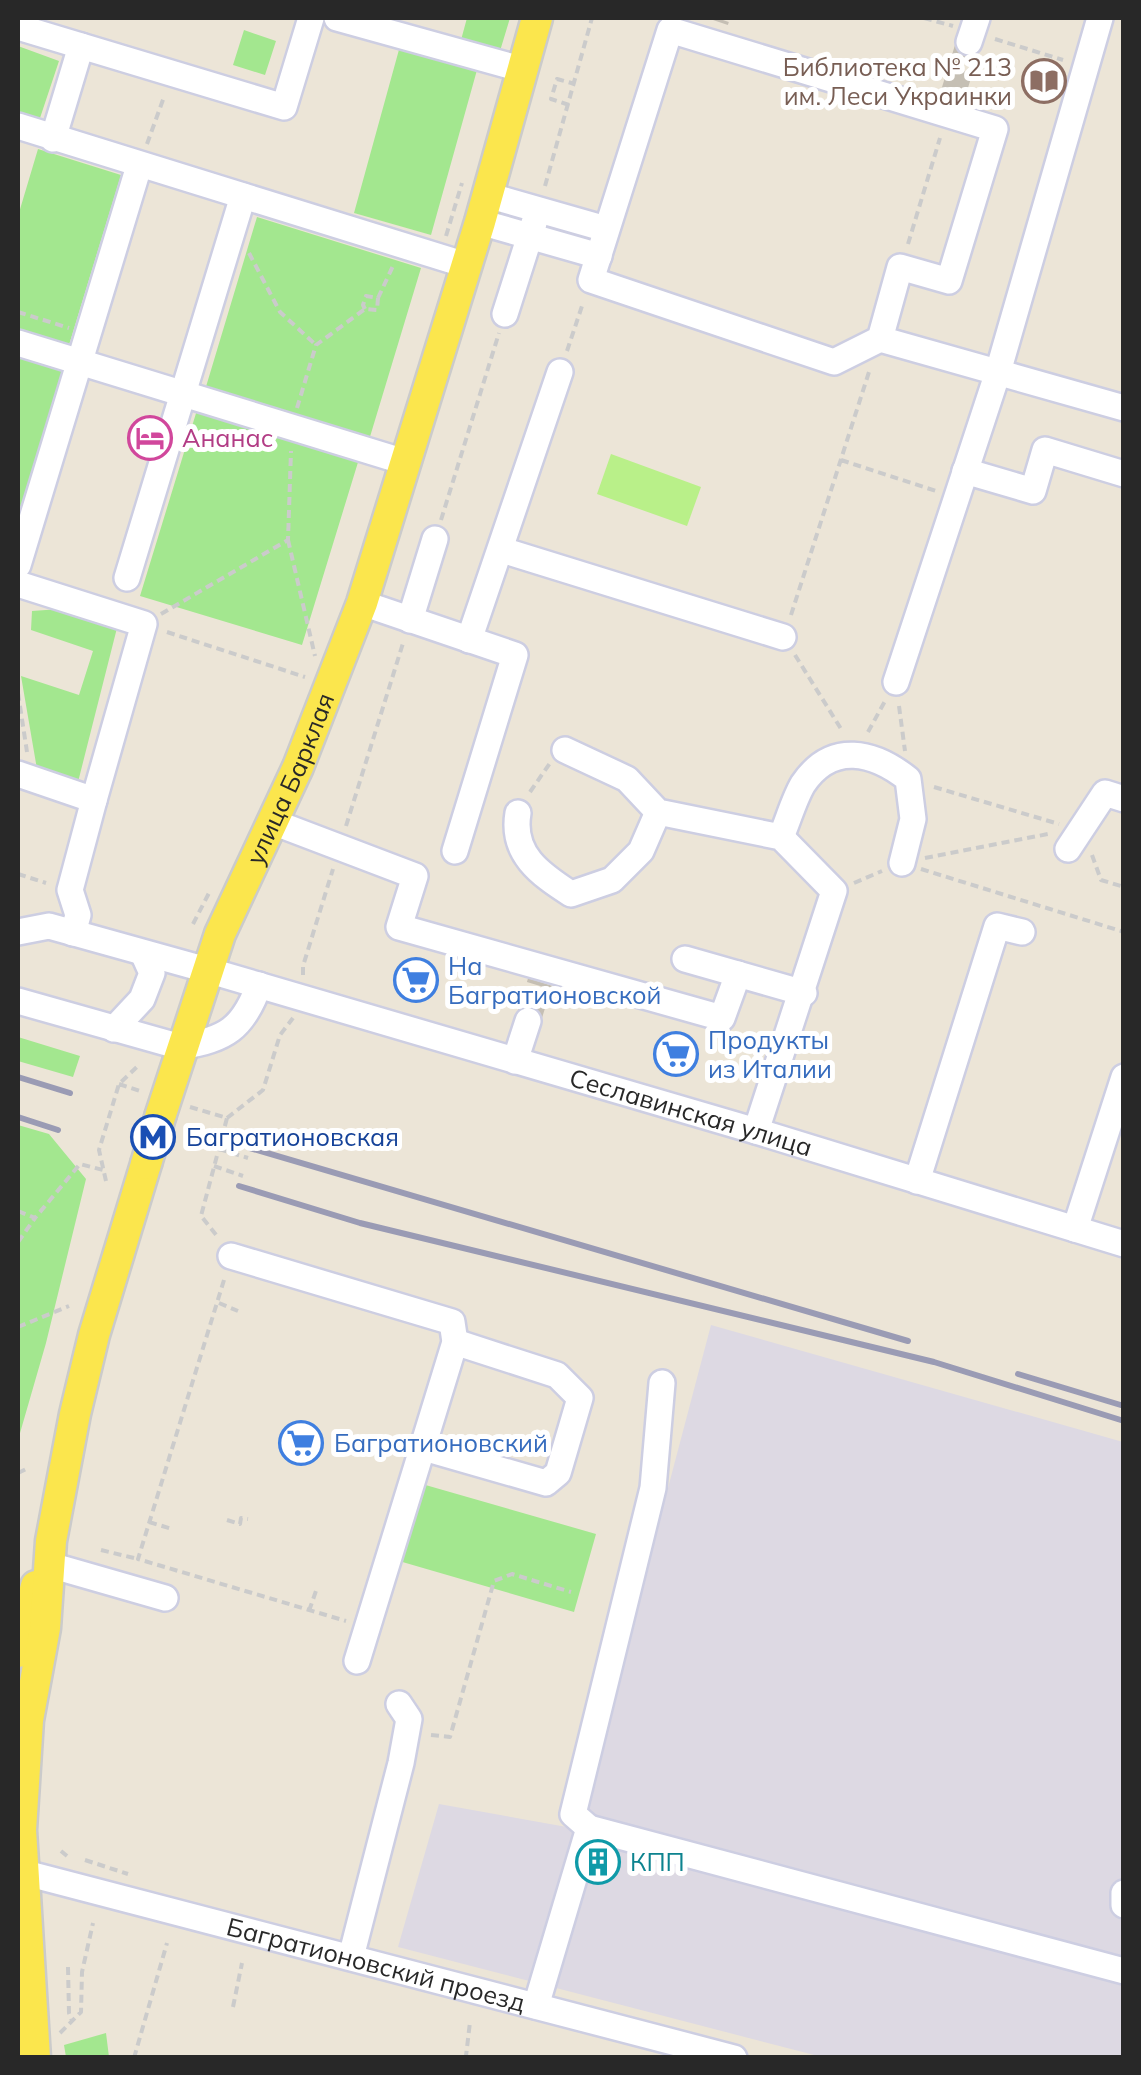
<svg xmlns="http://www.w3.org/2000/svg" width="1141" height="2075" font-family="Mulish,sans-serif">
<rect width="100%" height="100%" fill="#ece5d7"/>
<path fill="#ddd9e3" d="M711,1325L1123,1442V2057H822L398,1947L439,1804L578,1829Z"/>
<path fill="#a3e78f" d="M467,18H510L500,51L461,40Z
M244,30L276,41L265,75L233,65Z
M18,46L59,61L38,124L18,117Z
M400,46L477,70L431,235L354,213Z
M38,149L121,175L69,345L18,329V216Z
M257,217L421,268L369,440L205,390Z
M18,354L63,369L18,520Z
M197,410L359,459L302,645L140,596Z
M74,608L117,628L77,786L38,775L21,676L79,695L93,651L31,630L32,611Z
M18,1037L80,1056L73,1077L18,1061Z
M18,1125L49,1134L86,1179L46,1343L18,1440Z
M422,1484L596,1534L574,1612L399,1561Z
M106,2033L109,2057H66L64,2045Z"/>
<path fill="#b9f089" d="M611,454L701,487L687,526L597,494Z"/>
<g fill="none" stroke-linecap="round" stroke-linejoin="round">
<path stroke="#c5bfb4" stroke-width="25" stroke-dasharray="25 12" stroke-linecap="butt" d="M716,21L717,18
M953,94L969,42
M528,1021L540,982"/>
<g stroke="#cdcee2" stroke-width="30">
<g id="minor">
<path d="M337,18L521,69"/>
<path d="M18,27L284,107L311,18"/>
<path d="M969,42L977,18"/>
<path d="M18,126L466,265"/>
<path d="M53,139L81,46"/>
<path d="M487,195L606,229"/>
<path d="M480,222L599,256"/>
<path d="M505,314L534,223"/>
<path d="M880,339L900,267L949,281L995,129L670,30L591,280L834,362L880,339L1124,408"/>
<path d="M18,343L405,462"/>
<path d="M965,471L1033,491L1045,450L1124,474"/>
<path d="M502,550L783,637"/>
<path d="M18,565L139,166"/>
<path d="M127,578L243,196"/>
<path d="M18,584L144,624L94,800"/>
<path d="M362,603L515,655L455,851"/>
<path d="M410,620L435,539"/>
<path d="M469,640L560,372"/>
<path d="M896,682L998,372L1100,18"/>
<path d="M565,750L627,779L658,812L781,837L834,891L756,1131"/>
<path d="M18,774L94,800L70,890L78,915L73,933"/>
<path d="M518,813C511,854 540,874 571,894L612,880L641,851L658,812"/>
<path d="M273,822L415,876L399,927L722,1018L738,974"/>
<path d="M781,837C788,821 794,799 803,784C832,741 874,752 908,779L913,819L902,863"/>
<path d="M1068,849L1105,793L1124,799"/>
<path id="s1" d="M18,932L49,926L207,970L756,1131L1124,1244"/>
<path d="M685,959L804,993"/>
<path d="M18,1001L181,1047C226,1039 243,1029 259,985"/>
<path d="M114,1029L142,999L152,973L143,953"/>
<path d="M515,1061L528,1021"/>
<path d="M917,1181L997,926L1022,932"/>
<path d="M1075,1229L1124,1077"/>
<path d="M231,1256L452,1322L455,1342L357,1661"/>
<path d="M424,1448L546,1483L558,1473L580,1398L557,1375L455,1342"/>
<path d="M50,1565L165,1598"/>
<path d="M589,1828L1124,1971"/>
<path id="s2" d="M18,1871L734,2058"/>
<path d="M1124,1893V1905"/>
<path d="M351,1957L401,1763L409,1719L399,1704"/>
<path d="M536,2006L589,1828L573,1814L653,1488L662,1383"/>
</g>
</g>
<g stroke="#cbcbcb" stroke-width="35">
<g id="major">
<path id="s3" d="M161,1114L220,934L298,767L362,603L480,222L537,18"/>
<path d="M18,1652L36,1586"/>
<path d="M35,2058L21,1830L28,1720L45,1628L51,1541L75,1414L94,1335L146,1164"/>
</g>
</g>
<path stroke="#cbcbcb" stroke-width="4" stroke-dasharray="8 5" stroke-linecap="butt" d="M924,18L953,26
M995,39L1063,60
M569,105L551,99L557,79L575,84
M147,144L164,97
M545,186L592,18
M446,236L462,183
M908,244L940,138
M249,253L280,312L316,345
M378,298L393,266
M18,312L69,328
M567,351L583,303
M297,408L316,345L365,309L377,310L378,298L366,296L363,305L365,309
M841,460L936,491
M441,520L499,333
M288,540L315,656
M161,614L288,540L291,451
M791,615L869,372
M167,632L305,677
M795,655L843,732
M18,693L27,752
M899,706L905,751
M868,732L885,701
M934,787L1059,824
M530,792L550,763
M346,826L404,640
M1092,855L1101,880L1124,887
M925,858L1048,834
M921,869L1124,932
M18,874L46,883
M854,883L882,871
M193,924L209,893
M303,975V966L333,869
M119,1084L143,1092
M190,1107L227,1118L201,1216L217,1236
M227,1118L263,1090L280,1035L293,1018
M219,1149L248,1158
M214,1166L243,1176
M106,1181L99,1150L119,1084L140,1064
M18,1211L35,1218L80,1164L103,1170
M18,1242L35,1218
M224,1280L138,1559L346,1621
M219,1303L238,1311
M18,1327L69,1306
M18,1473L28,1468
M227,1520L240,1524L241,1518L248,1519
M149,1522L172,1529
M101,1550L138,1559
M309,1611L317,1588
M431,1735L450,1737L494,1581L512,1574L571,1592
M61,1851L67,1856
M85,1860L128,1874
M68,1967L69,2013L72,2021
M233,2007L242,1963
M60,2033L81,2012L82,1972L93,1923
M134,2058L167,1943
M468,2058L466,2056L470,2022"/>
<use href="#minor" stroke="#fff" stroke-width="25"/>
<use href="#major" stroke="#fbe64d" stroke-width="30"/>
<path stroke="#9a9bb4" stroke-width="6" d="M18,1077L70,1093
M18,1117L58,1130
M250,1148L908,1341
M239,1186L360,1223L934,1362L1124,1421
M1018,1374L1124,1406"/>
<g stroke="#cbcbcb" stroke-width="35" stroke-linecap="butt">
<path id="major-bridge" d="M146,1164L161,1114"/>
</g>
<use href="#major-bridge" stroke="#fbe64d" stroke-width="30"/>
</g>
<defs>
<g id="library-ring" transform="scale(2.25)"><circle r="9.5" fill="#fff" stroke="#8d6e63" stroke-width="1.5"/><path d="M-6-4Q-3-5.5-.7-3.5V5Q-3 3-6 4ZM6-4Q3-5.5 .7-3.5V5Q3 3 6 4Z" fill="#8d6e63"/></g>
<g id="hotel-ring" transform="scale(2.25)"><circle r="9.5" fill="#fff" stroke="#d1479c" stroke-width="1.5"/><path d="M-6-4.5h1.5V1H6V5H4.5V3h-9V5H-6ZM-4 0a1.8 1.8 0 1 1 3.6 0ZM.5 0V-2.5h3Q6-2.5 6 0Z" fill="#d1479c"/></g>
<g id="supermarket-ring" transform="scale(2.25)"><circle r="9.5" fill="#fff" stroke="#3f7fe0" stroke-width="1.5"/><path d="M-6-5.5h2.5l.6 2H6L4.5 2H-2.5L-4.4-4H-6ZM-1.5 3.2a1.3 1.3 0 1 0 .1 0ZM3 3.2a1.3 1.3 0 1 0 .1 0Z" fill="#3f7fe0"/></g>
<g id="metro-ring" transform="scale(2.25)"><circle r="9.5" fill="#fff" stroke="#1a4fb4" stroke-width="1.5"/><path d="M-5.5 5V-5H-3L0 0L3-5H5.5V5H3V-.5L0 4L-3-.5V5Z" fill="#1a4fb4"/></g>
<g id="building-ring" transform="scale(2.25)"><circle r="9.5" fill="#fff" stroke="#0f9aa8" stroke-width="1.5"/><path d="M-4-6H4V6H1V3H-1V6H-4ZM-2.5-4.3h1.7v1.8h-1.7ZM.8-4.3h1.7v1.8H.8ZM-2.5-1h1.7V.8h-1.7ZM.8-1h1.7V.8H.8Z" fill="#0f9aa8"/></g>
</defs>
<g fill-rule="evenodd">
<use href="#library-ring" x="1044" y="81"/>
<use href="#hotel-ring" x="150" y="438"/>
<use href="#supermarket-ring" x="416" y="980"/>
<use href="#supermarket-ring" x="676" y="1054"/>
<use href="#metro-ring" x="153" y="1137"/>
<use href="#supermarket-ring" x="301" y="1443"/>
<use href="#building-ring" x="598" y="1862"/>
</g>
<g text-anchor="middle" stroke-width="10" stroke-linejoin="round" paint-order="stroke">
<g font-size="25" fill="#785e54" stroke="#fff" text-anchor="end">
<text x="1012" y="76">Библиотека № 213<tspan x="1012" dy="29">им. Леси Украинки</tspan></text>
</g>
<g font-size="25" fill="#b23c85" stroke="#fff" text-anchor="start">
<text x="182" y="447">Ананас</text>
</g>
<g font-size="25" fill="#282828" stroke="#fff">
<text dy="9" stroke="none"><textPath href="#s3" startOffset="360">улица Барклая</textPath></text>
<text dy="9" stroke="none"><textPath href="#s1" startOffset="700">Сеславинская улица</textPath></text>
<text dy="9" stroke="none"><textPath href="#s2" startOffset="370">Багратионовский проезд</textPath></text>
</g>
<g font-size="25" fill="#366cbe" stroke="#fff" text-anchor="start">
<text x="448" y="975">На<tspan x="448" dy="29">Багратионовской</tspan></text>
<text x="708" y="1049">Продукты<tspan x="708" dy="29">из Италии</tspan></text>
<text x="334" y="1452">Багратионовский</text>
</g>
<g font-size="25" fill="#164399" stroke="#fff" text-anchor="start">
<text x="186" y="1146">Багратионовская</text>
</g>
<g font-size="25" fill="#0d838f" stroke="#fff" text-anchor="start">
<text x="630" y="1871">КПП</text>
</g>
</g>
<rect width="1141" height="2075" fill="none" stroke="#282828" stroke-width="40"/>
</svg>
